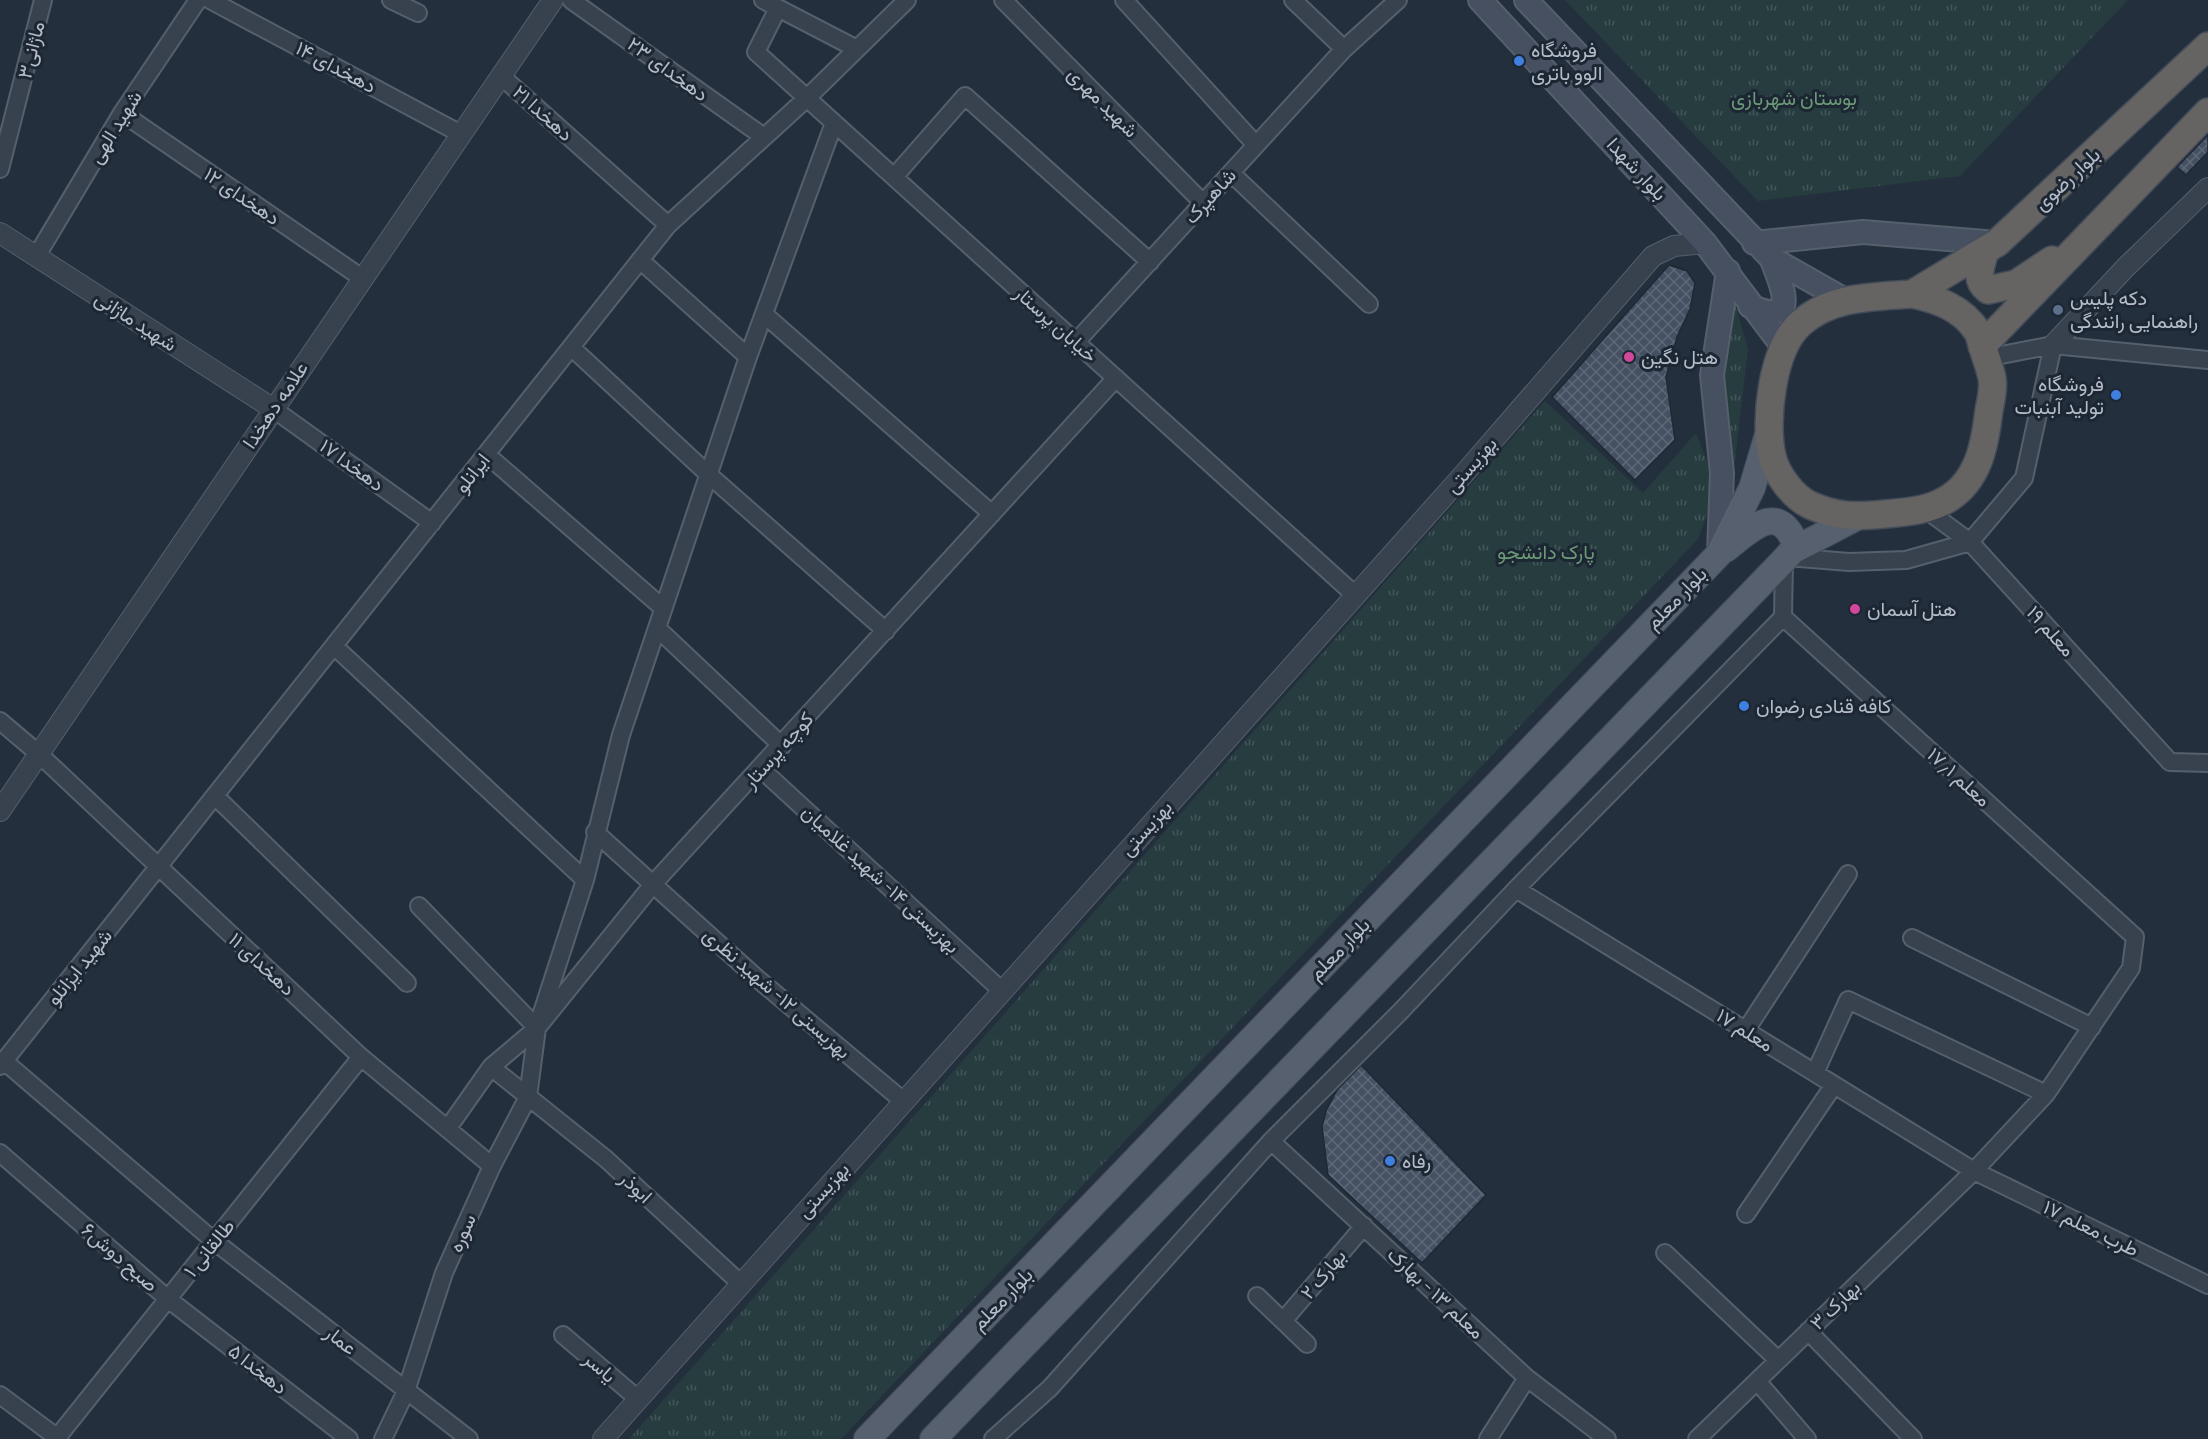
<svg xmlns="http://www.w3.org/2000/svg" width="2208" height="1439" font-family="Barlow,Vazirmatn,sans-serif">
<defs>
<pattern id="grass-tufts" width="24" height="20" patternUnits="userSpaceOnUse" patternTransform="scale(1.5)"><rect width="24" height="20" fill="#263c3f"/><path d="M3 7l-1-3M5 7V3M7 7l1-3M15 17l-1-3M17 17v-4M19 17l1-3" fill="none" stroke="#435659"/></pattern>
<pattern id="building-cross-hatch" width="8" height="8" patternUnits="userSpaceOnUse" patternTransform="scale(1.5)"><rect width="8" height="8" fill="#455162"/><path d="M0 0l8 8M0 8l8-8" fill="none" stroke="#5d6877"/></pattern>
</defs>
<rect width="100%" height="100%" fill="#242f3e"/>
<path fill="url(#grass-tufts)" d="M1565,0H2128L1960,176L1758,201Z
M1735,304L1748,349L1733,475L1721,393Z
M1545,401L1643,493L1696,433L1711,471L1709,510L1698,539L841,1439H629Z"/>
<path fill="url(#building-cross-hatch)" stroke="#1f2835" stroke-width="1.5" d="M2208,135V152L2186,175L2177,167Z
M1669,265L1687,271L1695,283L1690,309L1677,337L1666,377L1675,440L1635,480L1552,397Z
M1361,1065L1486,1195L1422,1263L1328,1175L1322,1127L1326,1111L1337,1090Z"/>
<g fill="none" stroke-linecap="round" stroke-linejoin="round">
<g stroke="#565f6c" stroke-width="20">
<path id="minor" d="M210,0L461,134
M391,0L418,13
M571,0L764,137
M763,0L778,8L756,52L1355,595
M1003,0L1203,203
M1124,0L1256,145
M1293,0L1344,49
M778,8L857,49
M501,76L668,225
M122,113L362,278
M0,169L43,0
M1231,173L1369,304
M894,177L965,96L1150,262
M36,257L122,113L198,0
M640,260L748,357
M765,315L992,514
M1076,342L1344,49L1398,0
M571,347L708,474L886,631
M1986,358L2053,345L2208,360
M272,408L432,523
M486,454L663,608
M1925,509L1970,542L2170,762L2208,763
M1787,557L1849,562L1906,560L1970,542L2024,478L2053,345
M657,628L782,746
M334,646L585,880
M0,721L39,754L361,1057L492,1166
M761,769L1001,990
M215,796L407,983
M595,832L759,980L902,1100
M1516,889L1974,1171L2208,1285
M419,906L537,1028
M1912,938L2092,1027
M1746,1030L1848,874
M4,1061L214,1241L469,1439
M0,1066L668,225L807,98L907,0
M491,1067L606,1159L740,1283
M1815,1073L1848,1000L2046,1094
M448,1128L491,1067L537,1028L654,883L1116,378
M1271,1141L1527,1378L1607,1439
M0,1153L168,1299L349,1439
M1746,1214L1834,1085
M1665,1253L1778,1360
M1257,1296L1307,1344
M1283,1321L1364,1226
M1808,1331L1913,1439
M563,1335L638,1399
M1757,1381L1807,1439
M0,1395L59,1439
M56,1439L361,1057
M383,1439L406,1391L444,1273L492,1166L528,1097L537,1028L585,880L621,735L748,357L834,123
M993,1439L1050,1388L1271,1141L1400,1012L1516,889L1783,617L1784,560
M1488,1439L1527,1378
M1697,1439L1974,1171L2046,1094L2131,968L2135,937L1783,617"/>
</g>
<g stroke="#565f6c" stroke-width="22">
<path id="tertiary" d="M0,233L272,408
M2053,345L2126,267L2208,188
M0,811L553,0
M603,1439L1463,475L1653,256L1674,246L1705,243"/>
</g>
<g stroke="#565f6c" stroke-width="26">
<path id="secondary" d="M1480,0L1705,243L1783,347
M1526,0L1771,258L1845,300
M1754,243L1863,232L1997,243
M1750,306C1801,328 1782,285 1771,258
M1719,553L1722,473L1712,375L1728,271"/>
</g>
<g stroke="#414a57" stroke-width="28">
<path id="primary" d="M1726,549C1749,531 1778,499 1796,545L1792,551
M867,1439L1719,554L1752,488L1769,431
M933,1439L1784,560L1792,551L1857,517"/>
</g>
<g stroke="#434c59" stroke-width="30">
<path id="trunk" d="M1985,251C1981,266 1974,279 1988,290L2016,284L2052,260
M1912,294C1937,299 1962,308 1977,331C1980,335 1981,343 1983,348C1986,358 1990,368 1992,378C1994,388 1991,400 1989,410C1985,444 1979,481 1946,500C1927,511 1906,512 1885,514C1855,517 1837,517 1810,505C1793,497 1776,474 1772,456C1764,421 1772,348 1801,323C1832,296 1872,297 1912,294Z
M1912,294L1997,243L2208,46
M1982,346L2208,112"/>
</g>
<use href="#minor" stroke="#38414e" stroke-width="16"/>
<use href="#tertiary" stroke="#38414e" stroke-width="20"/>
<use href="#secondary" stroke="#465061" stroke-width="22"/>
<use href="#primary" stroke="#56606e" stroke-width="26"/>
<use href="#trunk" stroke="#656462" stroke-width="27"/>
</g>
<g fill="#3f7fe0" stroke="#1d2633" stroke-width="2">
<circle cx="1519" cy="61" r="6"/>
<circle cx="2116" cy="395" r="6"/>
<circle cx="1744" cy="706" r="6"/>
<circle cx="1390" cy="1161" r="6"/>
</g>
<circle fill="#5c6f8a" stroke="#1d2633" stroke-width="2" cx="2058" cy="310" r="6"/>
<g fill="#d1479c" stroke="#1d2633" stroke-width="2">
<circle cx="1629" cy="357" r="6"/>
<circle cx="1855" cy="609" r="6"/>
</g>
<g text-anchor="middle" stroke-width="6" stroke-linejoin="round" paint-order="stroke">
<g font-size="20" fill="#b4bcc9" stroke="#1d2633">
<text transform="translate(31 50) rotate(-76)" y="7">ماژانی۳</text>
<text transform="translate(336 67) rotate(28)" y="7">دهخدای ۱۴</text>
<text transform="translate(668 69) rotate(36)" y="7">دهخدای ۲۳</text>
<text transform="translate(1103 102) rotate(45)" y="7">شهید مهری</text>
<text transform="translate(543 113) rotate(42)" y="7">دهخدا ۲۱</text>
<text transform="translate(115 127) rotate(-58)" y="7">شهید الهی</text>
<text transform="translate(1637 169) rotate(47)" y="7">بلوار شهدا</text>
<text transform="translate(2067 179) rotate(-43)" y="7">بلوار رضوی</text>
<text transform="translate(242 196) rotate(34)" y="7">دهخدای ۱۲</text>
<text transform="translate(1210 196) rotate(-48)" y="7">شاهپرک</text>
<text transform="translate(136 321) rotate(33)" y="7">شهید ماژانی</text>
<text transform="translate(1056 324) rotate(42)" y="7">خیابان پرستار</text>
<text transform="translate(275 405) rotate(-56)" y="7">علامه دهخدا</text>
<text transform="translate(352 465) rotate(36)" y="7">دهخدا ۱۷</text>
<text transform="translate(1471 465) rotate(-49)" y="7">بهزیستی</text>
<text transform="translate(472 473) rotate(-52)" y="7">ایرانلو</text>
<text transform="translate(1676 598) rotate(-46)" y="7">بلوار معلم</text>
<text transform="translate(2051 631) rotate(48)" y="7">معلم ۱۹</text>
<text transform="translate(778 750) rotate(-48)" y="7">کوچه پرستار</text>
<text transform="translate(1959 777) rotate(42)" y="7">معلم ۱۷٫۱</text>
<text transform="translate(1146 828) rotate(-48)" y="7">بهزیستی</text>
<text transform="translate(881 879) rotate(43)" y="7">بهزیستی ۱۴- شهید غلامیان</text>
<text transform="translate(1339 949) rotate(-46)" y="7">بلوار معلم</text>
<text transform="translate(262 964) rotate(43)" y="7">دهخدای ۱۱</text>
<text transform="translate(79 967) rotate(-51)" y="7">شهید ایزانلو</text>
<text transform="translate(777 993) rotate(41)" y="7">بهزیستی ۱۲- شهید نظری</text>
<text transform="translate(1745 1030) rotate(32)" y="7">معلم ۱۷</text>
<text transform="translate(636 1187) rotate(43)" y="7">ابوذر</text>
<text transform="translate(823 1190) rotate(-48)" y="7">بهزیستی</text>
<text transform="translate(2091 1228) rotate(26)" y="7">طرب معلم ۱۷</text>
<text transform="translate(462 1233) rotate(-66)" y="7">سوره</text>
<text transform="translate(209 1248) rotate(-51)" y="7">طالقانی ۱</text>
<text transform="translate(120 1257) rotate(41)" y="7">صبح دوش۶</text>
<text transform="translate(1323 1274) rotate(-50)" y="7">بهارک ۲</text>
<text transform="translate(1436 1293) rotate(43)" y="7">معلم ۱۳ - بهارک</text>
<text transform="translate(1002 1299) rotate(-46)" y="7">بلوار معلم</text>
<text transform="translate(1835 1305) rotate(-44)" y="7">بهارک ۳</text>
<text transform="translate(341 1340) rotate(38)" y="7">عمار</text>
<text transform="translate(600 1367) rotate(41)" y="7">یاسر</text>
<text transform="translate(258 1369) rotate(38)" y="7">دهخدا ۵</text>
</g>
<g font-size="20" fill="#b4bcc9" stroke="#1d2633" text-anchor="start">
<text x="1531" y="57">فروشگاه<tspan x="1531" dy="23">الوو باتری</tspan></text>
<text x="2070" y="305">دکه پلیس<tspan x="2070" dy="23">راهنمایی رانندگی</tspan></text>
<text x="1641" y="364">هتل نگین</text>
<text x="2104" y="391" text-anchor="end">فروشگاه<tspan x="2104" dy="23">تولید آبنبات</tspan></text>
<text x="1867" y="616">هتل آسمان</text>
<text x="1756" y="713">کافه قنادی رضوان</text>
<text x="1402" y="1168">رفاه</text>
</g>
<g font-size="20" fill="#6b9a76" stroke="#1d2633">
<text x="1794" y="105">بوستان شهربازی</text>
<text x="1546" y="559">پارک دانشجو</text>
</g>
</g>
</svg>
